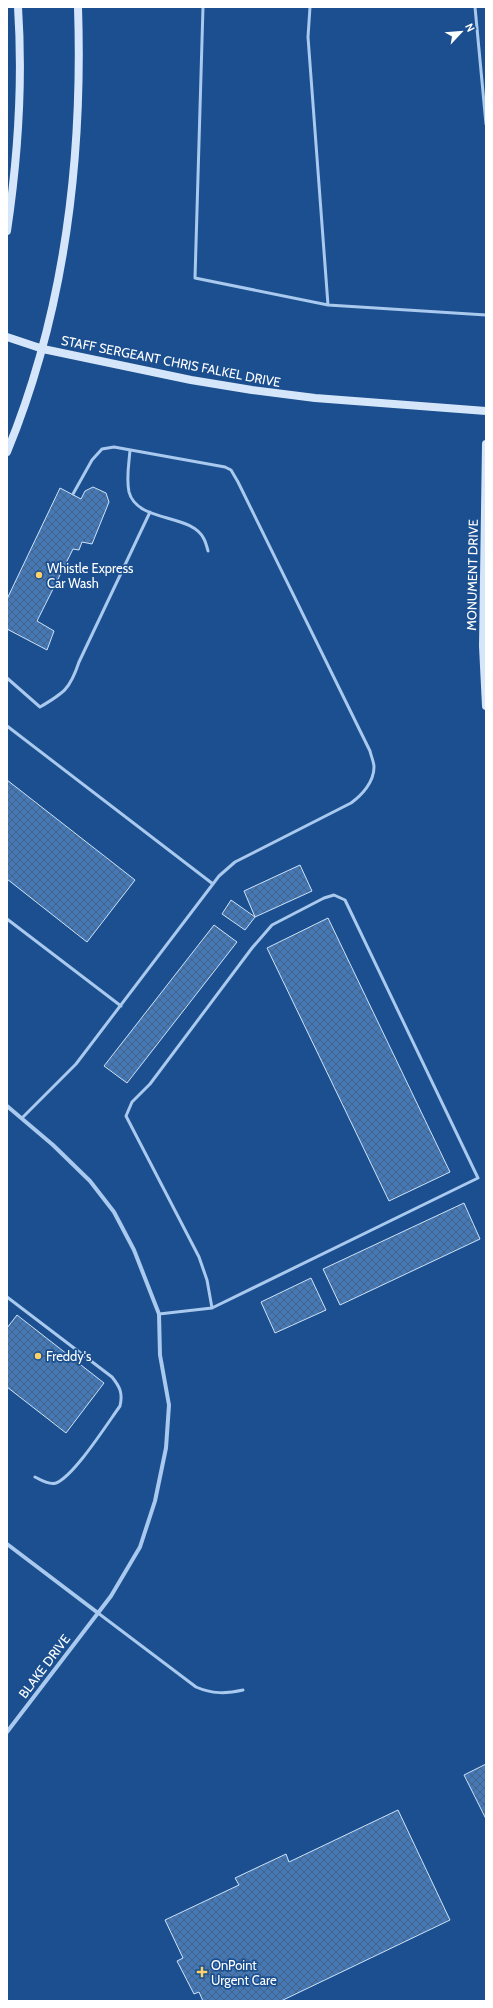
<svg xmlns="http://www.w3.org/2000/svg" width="493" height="2008" font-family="Cabin,sans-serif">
<defs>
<pattern id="building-cross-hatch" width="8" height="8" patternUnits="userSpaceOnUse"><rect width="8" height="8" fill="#4478b7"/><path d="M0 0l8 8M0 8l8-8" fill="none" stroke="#486282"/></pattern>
</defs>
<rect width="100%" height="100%" fill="#1b4f8f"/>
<path fill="url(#building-cross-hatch)" stroke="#cfe3fa" d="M93,487L106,493L109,502L92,544L82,542L79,550L73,549L37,621L54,631L47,650L7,629V599L60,488L81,499L85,491Z
M7,780L135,880L87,942L7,879Z
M300,865L312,891L255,917L244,891Z
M231,900L255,917L245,930L222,914Z
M328,918L450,1172L389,1201L267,948Z
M214,925L237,942L127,1083L104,1066Z
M464,1203L480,1239L340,1305L323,1269Z
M311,1278L326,1310L275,1333L261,1302Z
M17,1315L104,1383L66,1433L7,1387V1328Z
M486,1764V1819L464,1775Z
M398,1810L450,1920L281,2001H203L199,1992L194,1994L177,1961L183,1958L165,1920L239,1885L235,1878L286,1854L289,1862Z"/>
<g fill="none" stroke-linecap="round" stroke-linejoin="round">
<path stroke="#a9c9ee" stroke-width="3" d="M203,7L195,278L328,305
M310,7L308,37L328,305L486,315
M475,7L486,124
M130,450C129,464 126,478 129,492C137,523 192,513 204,539C206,543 207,547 208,551
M7,678L40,707C64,693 70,689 79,662L150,512
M7,726L213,884
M7,919L121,1006
M22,1118L76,1064L219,876L235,862L351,803C362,795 374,782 374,767C374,762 371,756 370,751L238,482L231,470L225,467L114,447L102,449L92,460L73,494
M7,1297L112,1377C120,1387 123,1393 120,1406C107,1424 74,1476 56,1483C49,1485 41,1480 35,1477
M159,1314L212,1308L478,1178L345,900L334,895L324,898L272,925L252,948L150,1084L132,1102L126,1116L199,1257L207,1280L212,1308
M98,1613L196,1687C212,1694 226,1694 243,1690"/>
<path stroke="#a9c9ee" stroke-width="4" d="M7,1106L53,1145L90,1181L114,1212L134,1250L159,1314L160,1355L169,1405L166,1448L155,1501L140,1547L111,1596L7,1732
M7,1544L98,1613"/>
<path stroke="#d6e6fa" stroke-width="8" d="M7,231C18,157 23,82 18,7
M7,337L43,349L191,380L252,390L315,398L486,411
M486,444L483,646L486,706
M7,452C65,311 83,159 78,7"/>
</g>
<g fill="#ffd166" stroke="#1b4f8f" stroke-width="1.5">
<circle cx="39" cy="575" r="4"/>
<circle cx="38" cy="1356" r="4"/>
<path d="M200 1966h4v4h4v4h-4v4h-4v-4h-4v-4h4z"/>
</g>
<g text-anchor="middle" stroke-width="3.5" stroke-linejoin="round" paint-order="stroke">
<g font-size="13" fill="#fff" stroke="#1b4f8f">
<text transform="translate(171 361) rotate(11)" y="5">STAFF SERGEANT CHRIS FALKEL DRIVE</text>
<text transform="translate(472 575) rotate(-89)" y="5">MONUMENT DRIVE</text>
<text transform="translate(44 1666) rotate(-53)" y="5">BLAKE DRIVE</text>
</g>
<g font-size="13" fill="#fff" stroke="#1b4f8f" text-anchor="start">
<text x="47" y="573">Whistle Express<tspan x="47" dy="15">Car Wash</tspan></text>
<text x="46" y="1361">Freddy's</text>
<text x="211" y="1970">OnPoint<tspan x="211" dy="15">Urgent Care</tspan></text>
</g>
</g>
<rect width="493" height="2008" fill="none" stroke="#ffffff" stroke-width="16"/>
<g transform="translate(461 32) rotate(64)" stroke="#1b4f8f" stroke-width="3" paint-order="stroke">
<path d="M0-3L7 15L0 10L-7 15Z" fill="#ffffff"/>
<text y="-6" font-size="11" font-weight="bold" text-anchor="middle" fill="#ffffff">N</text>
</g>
</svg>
